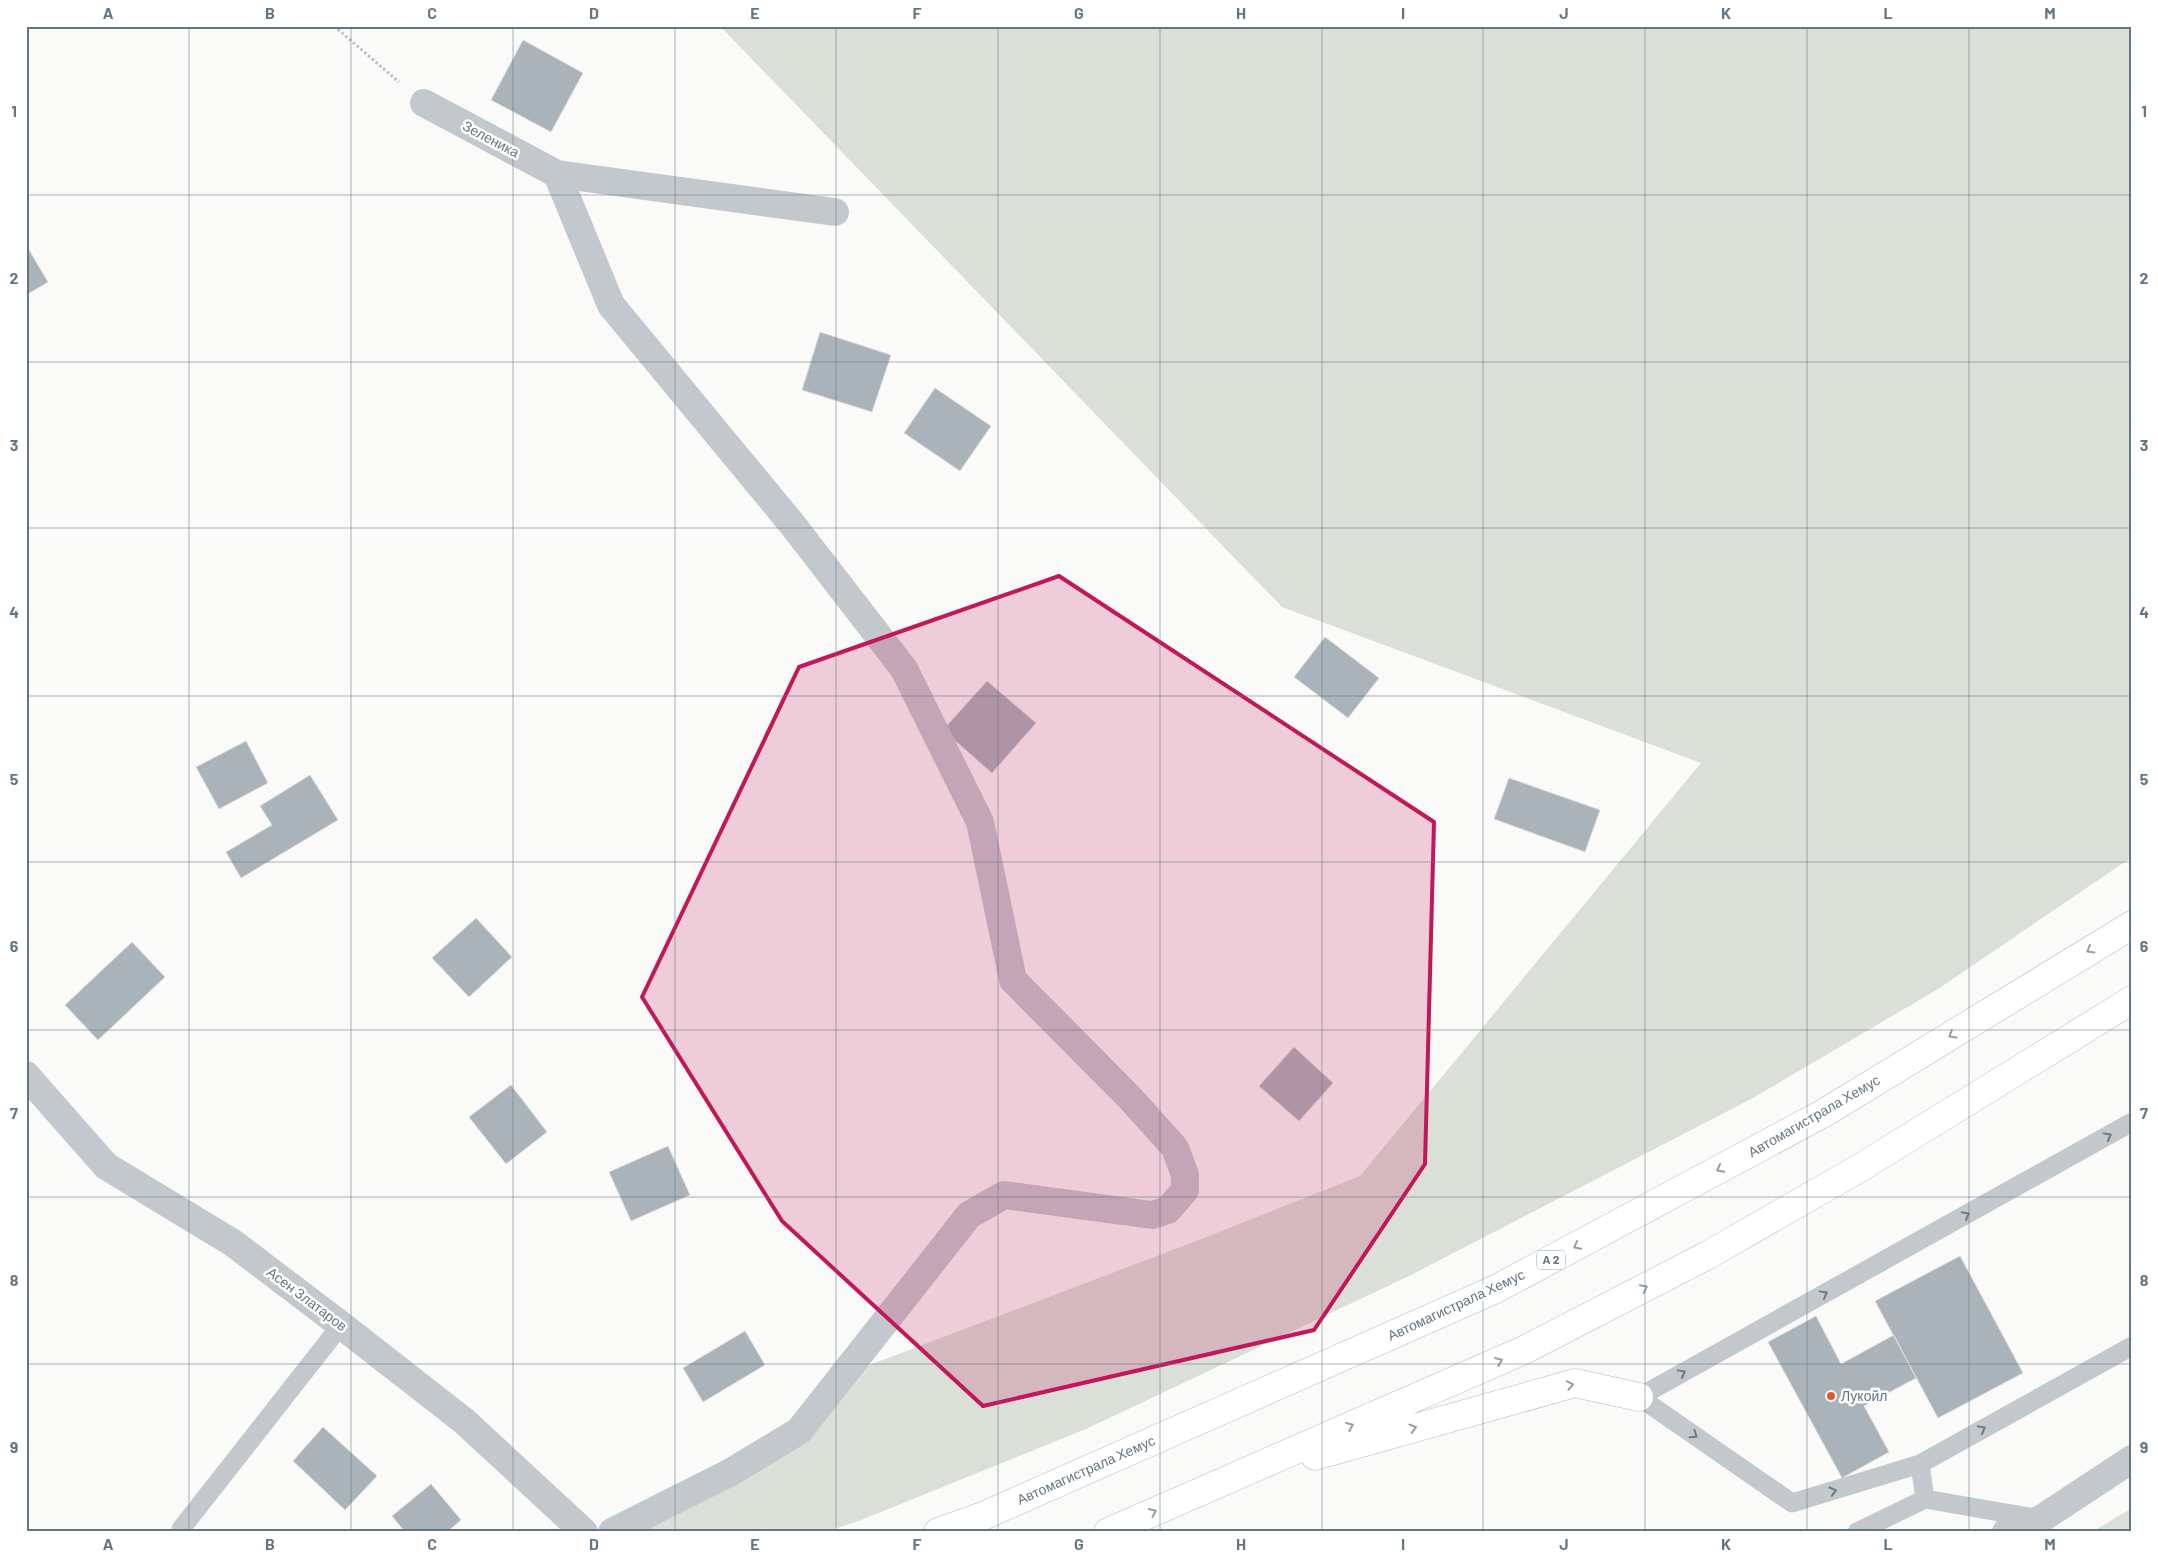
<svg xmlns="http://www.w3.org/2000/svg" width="2158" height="1558" font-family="Barlow,sans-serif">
<rect width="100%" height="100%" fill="#fafaf8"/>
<path fill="#dadfd7" d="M720,26H2132V857L1938,989L1753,1098L1409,1276L1086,1429L861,1520L825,1532H631L746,1475L851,1372L1199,1240L1360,1176L1701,763L1282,607Z
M2132,1508V1532H2092Z"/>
<path fill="#aab3b9" stroke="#dcdcda" d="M523,40L583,73L551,132L491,100Z
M26,245L48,282L26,295Z
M820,332L891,355L872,412L802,390Z
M935,388L991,426L960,471L904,433Z
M1325,637L1379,678L1348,718L1294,677Z
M987,681L1036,723L992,773L943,730Z
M246,741L268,783L219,809L196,767Z
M310,775L338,820L241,878L226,852L272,825L260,806Z
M1509,778L1600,810L1585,852L1494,819Z
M476,918L512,957L469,997L432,958Z
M132,942L165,977L98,1040L65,1005Z
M1294,1047L1333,1083L1299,1121L1259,1086Z
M511,1085L547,1132L506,1164L469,1117Z
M668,1146L690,1195L631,1221L609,1172Z
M1960,1256L2023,1373L1938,1418L1875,1301Z
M1816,1316L1841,1364L1894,1335L1916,1378L1864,1406L1889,1452L1842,1478L1768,1342Z
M745,1331L765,1365L703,1402L683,1368Z
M323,1427L377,1476L345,1510L293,1461Z
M431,1484L461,1520L447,1532H405L392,1516Z"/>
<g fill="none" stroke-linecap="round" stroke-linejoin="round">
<g stroke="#b4b9bd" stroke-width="29">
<path id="motorway" d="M1315,1456L1575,1383L1639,1397
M938,1532L983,1516L1496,1289L1824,1113L2132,925
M1108,1532L1524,1350L1708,1255L1858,1169L2132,1000"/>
</g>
<path stroke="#bbbfc2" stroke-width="3" stroke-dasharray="2.5 2.5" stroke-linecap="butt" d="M334,26L399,82"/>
<path stroke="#c3c8cc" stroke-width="19" d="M2132,1122L1639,1397L1792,1503L1920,1464L2132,1346
M1925,1499L2040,1519
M181,1529L341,1325
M1857,1532L1925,1499L1920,1464"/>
<path stroke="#c3c8cc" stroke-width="28" d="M424,103L557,174
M26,1075L106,1166L233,1243L341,1325L464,1421L584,1532
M612,1532L731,1472L799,1431L969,1215L1004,1195L1152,1215L1168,1210L1185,1190V1175L1175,1148L1131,1099L1013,980L980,822L904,669L792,524L611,305L557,174L835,212
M2006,1532L2041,1519L2132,1459"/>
<use href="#motorway" stroke="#fff" stroke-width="28"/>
</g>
<defs><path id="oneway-chevron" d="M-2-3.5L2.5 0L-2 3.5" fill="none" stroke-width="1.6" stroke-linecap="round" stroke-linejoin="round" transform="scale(1.25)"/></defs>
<g stroke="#939fa8">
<use href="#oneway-chevron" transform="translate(2090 950) rotate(149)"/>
<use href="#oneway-chevron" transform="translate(1952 1035) rotate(149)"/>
<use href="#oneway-chevron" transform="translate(1720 1169) rotate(152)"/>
<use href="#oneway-chevron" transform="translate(1577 1246) rotate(152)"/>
<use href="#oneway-chevron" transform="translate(1644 1288) rotate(-27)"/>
<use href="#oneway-chevron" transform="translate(1499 1361) rotate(-23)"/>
<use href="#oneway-chevron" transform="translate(1570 1385) rotate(-11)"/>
<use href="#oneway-chevron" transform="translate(1350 1426) rotate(-23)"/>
<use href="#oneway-chevron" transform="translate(1413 1428) rotate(-16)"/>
<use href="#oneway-chevron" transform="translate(1153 1512) rotate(-24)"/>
</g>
<g stroke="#6a7a87">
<use href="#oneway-chevron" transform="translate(2108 1136) rotate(-29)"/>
<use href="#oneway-chevron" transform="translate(1966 1215) rotate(-29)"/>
<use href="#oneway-chevron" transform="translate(1824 1294) rotate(-29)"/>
<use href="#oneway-chevron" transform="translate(1682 1373) rotate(-29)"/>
<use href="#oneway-chevron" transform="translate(1982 1429) rotate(-29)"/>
<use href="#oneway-chevron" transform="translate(1694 1435) rotate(35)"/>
<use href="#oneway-chevron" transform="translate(1833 1491) rotate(-17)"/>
</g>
<path fill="#c2185b" fill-opacity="0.2" stroke="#c2185b" stroke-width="4" stroke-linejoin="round" d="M1059,576L1434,822L1425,1164L1314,1330L983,1406L782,1221L642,997L799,667Z"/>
<path fill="none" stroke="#657683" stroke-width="1" stroke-opacity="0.55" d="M189,26V1532M351,26V1532M513,26V1532M675,26V1532M836,26V1532M998,26V1532M1160,26V1532M1322,26V1532M1483,26V1532M1645,26V1532M1807,26V1532M1969,26V1532M26,195H2132M26,362H2132M26,528H2132M26,696H2132M26,862H2132M26,1030H2132M26,1197H2132M26,1364H2132"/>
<circle fill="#e4572e" stroke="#fff" stroke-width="2" cx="1831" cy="1396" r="5"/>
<g text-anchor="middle" stroke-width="5" stroke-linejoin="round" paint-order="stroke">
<rect fill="#fff" stroke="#939fa8" stroke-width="1" x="1537" y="1250.5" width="28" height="19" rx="4"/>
<g font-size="12" font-weight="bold" fill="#657683">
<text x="1551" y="1264">A 2</text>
</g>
<g font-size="14" fill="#657683" stroke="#fff">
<text transform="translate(491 139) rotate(28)" y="5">Зеленика</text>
<text transform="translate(1814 1116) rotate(-30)" y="5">Автомагистрала Хемус</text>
<text transform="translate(307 1299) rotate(37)" y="5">Асен Златаров</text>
<text transform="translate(1456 1305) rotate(-25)" y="5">Автомагистрала Хемус</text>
<text transform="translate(1086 1470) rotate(-24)" y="5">Автомагистрала Хемус</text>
</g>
<g font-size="14" fill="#657683" stroke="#fff" text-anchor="start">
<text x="1841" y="1401">Лукойл</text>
</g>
</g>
<rect width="2158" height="1558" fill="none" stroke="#ffffff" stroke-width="55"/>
<rect x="28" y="28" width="2102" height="1502" fill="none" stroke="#657683" stroke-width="2"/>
<g font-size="16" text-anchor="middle" font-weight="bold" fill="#657683">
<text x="108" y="19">A</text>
<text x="270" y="19">B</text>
<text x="432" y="19">C</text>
<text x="594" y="19">D</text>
<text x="755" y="19">E</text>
<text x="917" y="19">F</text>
<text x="1079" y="19">G</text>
<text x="1241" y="19">H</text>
<text x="1403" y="19">I</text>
<text x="1564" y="19">J</text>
<text x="1726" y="19">K</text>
<text x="1888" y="19">L</text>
<text x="2050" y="19">M</text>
<text x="14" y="117">1</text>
<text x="2144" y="117">1</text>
<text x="14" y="284">2</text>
<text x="2144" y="284">2</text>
<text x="14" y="451">3</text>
<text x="2144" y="451">3</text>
<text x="14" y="618">4</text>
<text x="2144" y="618">4</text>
<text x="14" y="785">5</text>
<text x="2144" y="785">5</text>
<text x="14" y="952">6</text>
<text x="2144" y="952">6</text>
<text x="14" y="1119">7</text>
<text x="2144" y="1119">7</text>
<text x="14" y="1286">8</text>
<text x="2144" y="1286">8</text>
<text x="14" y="1453">9</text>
<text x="2144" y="1453">9</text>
<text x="108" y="1550">A</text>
<text x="270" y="1550">B</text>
<text x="432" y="1550">C</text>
<text x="594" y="1550">D</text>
<text x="755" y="1550">E</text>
<text x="917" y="1550">F</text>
<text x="1079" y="1550">G</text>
<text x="1241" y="1550">H</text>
<text x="1403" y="1550">I</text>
<text x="1564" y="1550">J</text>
<text x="1726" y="1550">K</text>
<text x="1888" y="1550">L</text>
<text x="2050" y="1550">M</text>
</g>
</svg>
